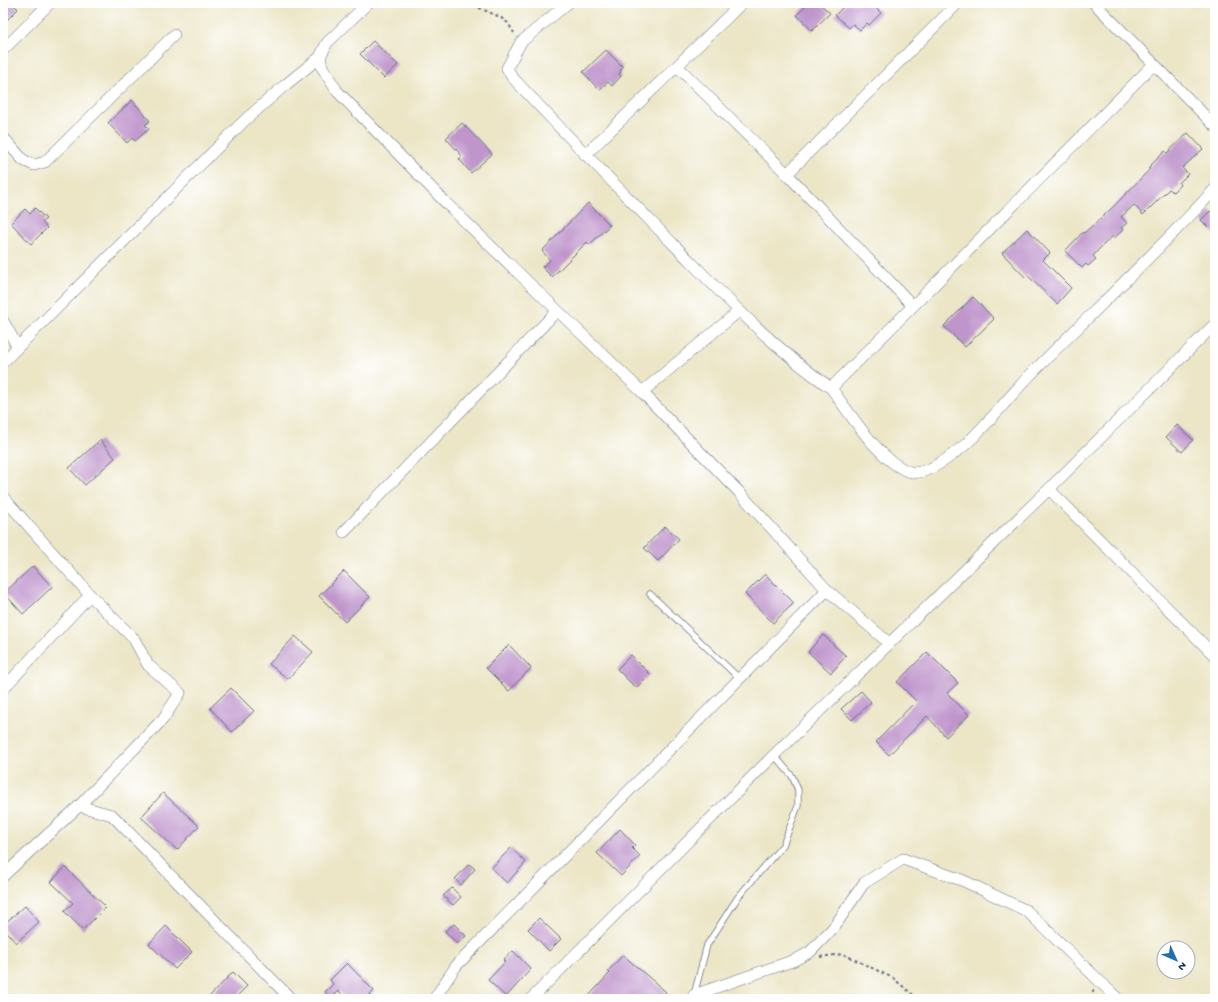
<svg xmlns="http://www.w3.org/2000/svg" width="1218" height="1002" font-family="'Gochi Hand',sans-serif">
<rect width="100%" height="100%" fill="#fff"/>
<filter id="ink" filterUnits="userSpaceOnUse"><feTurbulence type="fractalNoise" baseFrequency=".025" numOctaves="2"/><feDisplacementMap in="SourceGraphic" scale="8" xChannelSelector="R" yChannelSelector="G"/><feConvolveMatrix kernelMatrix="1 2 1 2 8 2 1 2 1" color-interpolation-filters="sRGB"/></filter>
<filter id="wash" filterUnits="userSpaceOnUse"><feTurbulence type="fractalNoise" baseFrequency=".012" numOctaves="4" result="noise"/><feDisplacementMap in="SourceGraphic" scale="16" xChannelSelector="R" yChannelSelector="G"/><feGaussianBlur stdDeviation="0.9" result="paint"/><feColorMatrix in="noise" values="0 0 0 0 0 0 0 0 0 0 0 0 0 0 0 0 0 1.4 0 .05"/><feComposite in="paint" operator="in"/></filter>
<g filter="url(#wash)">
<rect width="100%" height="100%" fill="#ece6c7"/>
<g id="blocks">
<path fill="#bf95cc" d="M3,3H12L18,9L3,24Z
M809,3H819L830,13L812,31L797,15Z
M847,3H871L881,13L869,25L867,23L860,30L853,24L849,28L835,15Z
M373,41L398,65L384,78L360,54Z
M606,50L623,67L620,70L621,72L619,74L621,76L612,86L608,82L599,90L583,72Z
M132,100L150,121L145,125L149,129L135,141L132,138L127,143L108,123Z
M462,123L492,154L471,173L459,159L462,156L446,138Z
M1188,133L1203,149L1182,168L1188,174L1179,183L1180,185L1173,192L1169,189L1143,215L1134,205L1121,217L1127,223L1121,228L1123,230L1114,238L1113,236L1100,248L1093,256L1096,259L1088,266L1086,264L1082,268L1065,251L1083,232L1084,233L1112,208L1150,169L1148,168L1165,151L1167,153Z
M588,203L610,225L589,245L587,242L552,277L542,267L550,260L542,251Z
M35,208L46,219L42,222L47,228L31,244L11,223L25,209L30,214Z
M1210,211L1215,216V234L1201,220Z
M1027,229L1050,253L1043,260L1071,288L1057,304L1027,275L1025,277L1002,253Z
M973,297L994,319L965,347L944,326Z
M1177,425L1193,440L1182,452L1166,437Z
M100,440L115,458L85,485L69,468Z
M665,526L679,539L658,561L644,548Z
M33,566L52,587L23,614L4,593Z
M344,571L370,597L345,622L319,596Z
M765,574L794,603L773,623L745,594Z
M823,635L846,656L831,673L808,652Z
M295,636L313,652L288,679L269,664Z
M509,645L531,668L509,691L486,668Z
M927,652L958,683L947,693L969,715L946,737L927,716L889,755L876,742L916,701L897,682Z
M631,655L650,674L636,688L617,669Z
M231,688L254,711L232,732L210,708Z
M861,691L871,702L852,720L841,709Z
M163,793L199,826L177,850L141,817Z
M620,829L635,845L632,848L640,856L621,876L597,853Z
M511,848L526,862L507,883L491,868Z
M469,864L475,869L461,885L455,879Z
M65,867L106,907L83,930L64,911L73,903L51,882Z
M452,888L461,897L453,905L443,896Z
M25,906L39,922L16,943L3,928V925Z
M539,918L561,939L549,951L528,929Z
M454,924L466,936L457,944L445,931Z
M166,926L192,952L175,969L149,944Z
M513,951L531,969L506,997L488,980L505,962L503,960Z
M623,955L666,992L660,999H640L636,995L633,999H586L610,973L608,971Z
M347,963L374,991L366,999H346L339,991L331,998L325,992L333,984L330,980Z
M233,972L247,986L234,999H207Z"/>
</g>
</g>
<g filter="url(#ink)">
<use href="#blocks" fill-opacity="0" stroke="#646f83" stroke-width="1"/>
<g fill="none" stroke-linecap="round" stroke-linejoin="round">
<g stroke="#646f83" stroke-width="7">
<path id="lane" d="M650,594L739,678
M694,995L707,945L738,897L783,845L798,806V790L792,776L774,755"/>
</g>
<g stroke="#646f83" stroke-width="12">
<path id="street" d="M568,3L521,42L507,68L512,77C568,137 625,195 683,254C729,301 776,350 831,388L913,306L787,174L678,67
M1094,3L1215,126
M3,50L50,3
M320,57L322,67L337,91L447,204L642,392L739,492L827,590
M3,137L23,160L34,165L45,162L174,35
M585,155L742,3
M787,174L958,3
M913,306L1154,64
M3,321L17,346
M3,362L244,121L284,86L320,57L327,43L368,3
M831,388C848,411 882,465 911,472C927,476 954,454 966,444C991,421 1012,393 1036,369C1096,309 1158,251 1215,189
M642,392L739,311
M1049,489L1215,656
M3,497L90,595L134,639L148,665L180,693L163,719L79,806L3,876
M344,532L557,311
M3,689L90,595
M79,806L112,815L291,999
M694,995L795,960L810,952L834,927L864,883L903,859L964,881L1027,911L1118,999
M434,999L456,966L827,590L889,643
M531,999L774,755L1049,489L1215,324"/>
</g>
<path stroke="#646f83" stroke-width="2" stroke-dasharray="3 3" stroke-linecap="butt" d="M468,3L500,17L508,23L514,33
M820,957L843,954L893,978L918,999
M1093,990V999"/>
<use href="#lane" stroke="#fff" stroke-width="5.5"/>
<use href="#street" stroke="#fff" stroke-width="11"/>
</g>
</g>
<rect width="1218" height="1002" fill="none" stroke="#fff" stroke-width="16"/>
<g transform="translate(1176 960) rotate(135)"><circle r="19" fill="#ffffff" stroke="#a4acbf"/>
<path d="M0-3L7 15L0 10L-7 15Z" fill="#1f6fb2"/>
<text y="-6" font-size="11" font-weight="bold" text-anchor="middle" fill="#1b2f5e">N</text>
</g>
</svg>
